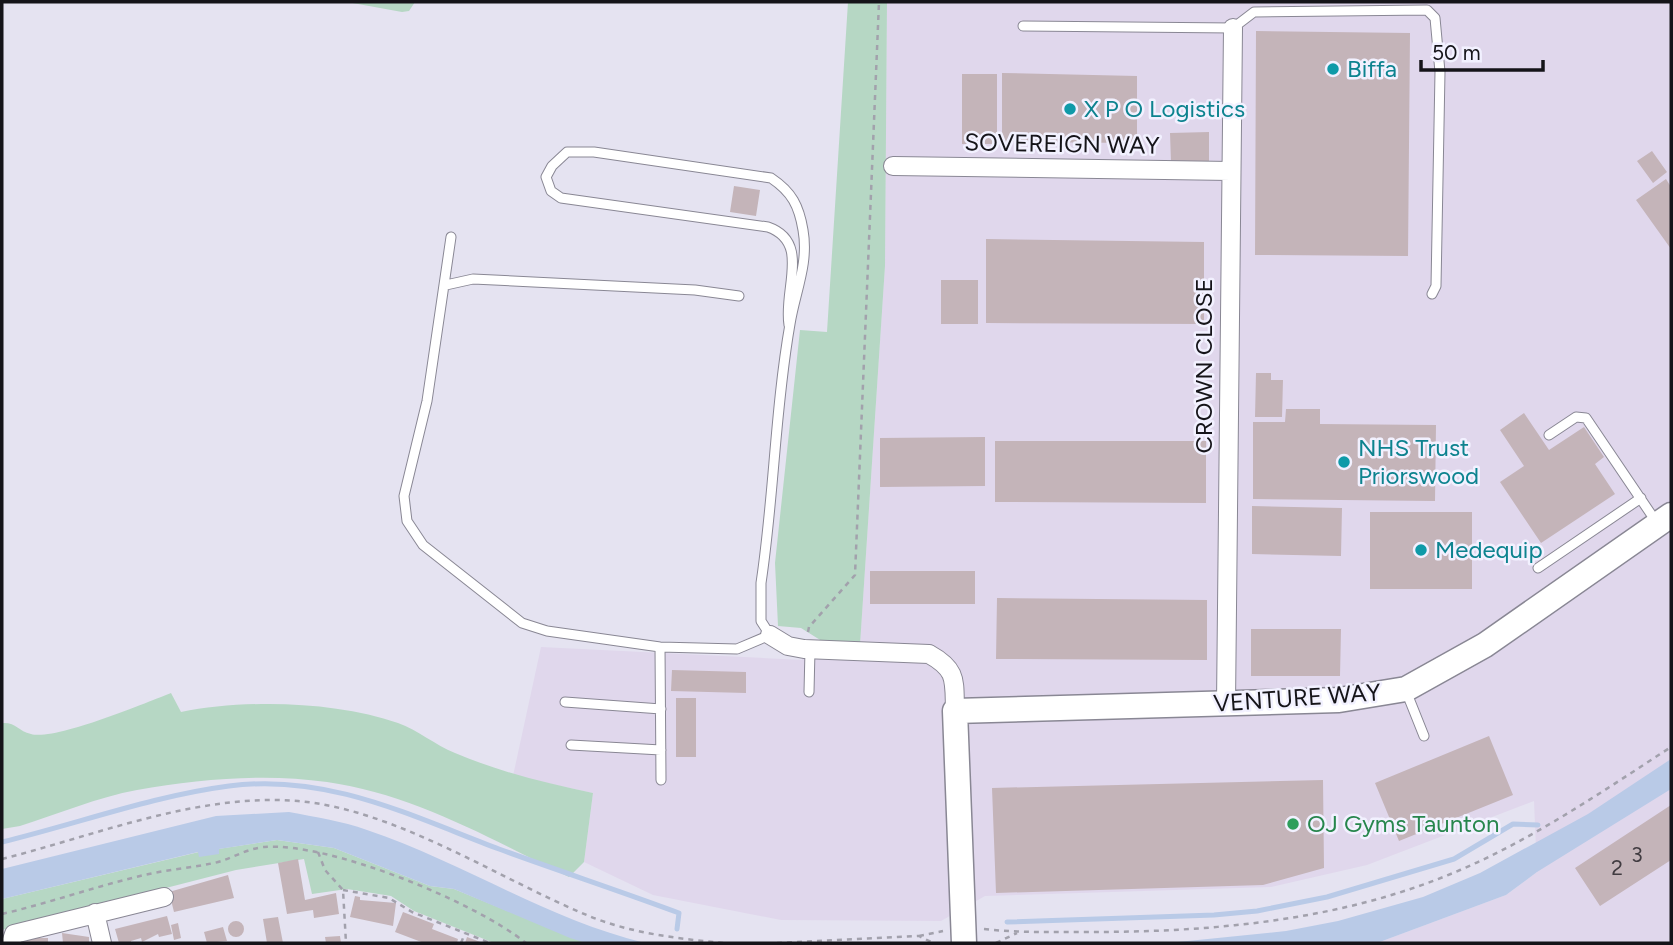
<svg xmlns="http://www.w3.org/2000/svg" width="1673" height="945" font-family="Figtree,sans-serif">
<rect width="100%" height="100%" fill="#e5e3f1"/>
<path fill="#e0d7ec" d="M887,2H1671V943H1377L1506,895L1537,872L1534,801L1367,865L1271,887L985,896L941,921L781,920L653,895L584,862L593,793L513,776L541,647L802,660V640L860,645L885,266Z"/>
<path fill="#b6d7c4" d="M347,2H415L409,11L402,12Z
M848,2H887L885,266L860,645L825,643L801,628L778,626L775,563L800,330L827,332Z
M171,693L181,712C246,699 335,701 398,723C418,730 435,745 455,753C500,772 545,783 593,793L584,862L569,877C493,840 413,794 327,782C265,773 199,779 137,790C98,797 58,814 20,826L2,829V723C16,722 18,731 31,734C55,741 145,703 171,693Z
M277,840L334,848L430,886L454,889L586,943H494L414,911L391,896L347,889L312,894L304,859L236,870L2,930V899L199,852L219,854L218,849Z"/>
<path fill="#b9cae7" d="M1671,759V789L1537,872L1506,895L1377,943H1013L1178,942L1286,931L1338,921L1423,897L1480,873L1588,814Z
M289,812C315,817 342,821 367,830C462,862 547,919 645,943H586L570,938L454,889L430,886L334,848L277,840L219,849V854L199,857L198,852L2,899V869L216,816Z"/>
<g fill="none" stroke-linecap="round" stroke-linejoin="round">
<path stroke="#b9cae7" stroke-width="5" d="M2,842C77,824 152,796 229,786C327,773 411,816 499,849C559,871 620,891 679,913L677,929
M1007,922L1214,915L1257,911L1327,897L1454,859L1513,824L1538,825"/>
</g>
<path fill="#c4b4b9" d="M1256,31L1410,33L1408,256L1255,255Z
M1002,73L1137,76V143L1002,142Z
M962,74H997V144H962Z
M1209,132V162H1171L1170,133Z
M1652,151L1667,172L1653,183L1637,161Z
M1666,179L1671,187V249L1636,200Z
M734,186L760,190L756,216L730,212Z
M986,239L1204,242V324L986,323Z
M941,280H978V324H941Z
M1256,373H1271V380H1283L1282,417H1255Z
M1286,409H1320V424L1436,425L1435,501L1253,499V422H1285Z
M1524,413L1549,450L1584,427L1604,457L1595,464L1615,494L1541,543L1500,482L1524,466L1500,430Z
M985,437V486L880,487V438Z
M995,441H1206V503L995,502Z
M1252,506L1342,508L1341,556L1252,554Z
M1370,512H1472V589H1370Z
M870,571H975V604H870Z
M997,598L1207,600V660L996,659Z
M1251,629H1341L1340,676H1251Z
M672,670L746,672V693L671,691Z
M676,698H696V757H676Z
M1489,736L1513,795L1399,841L1375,783Z
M1323,780L1324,868L1263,885L996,893L992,788Z
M1671,805V860L1600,906L1575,868Z
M298,859L305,900L336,893L339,914L314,918L313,910L287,914L278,863Z
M228,875L234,898L174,912L169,892Z
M355,896L360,897V900L396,903L393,926L350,917Z
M403,912L434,924L432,929L458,939L457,943H424L395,932Z
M167,916L172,934L159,937L158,934L142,942L141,938L131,941V943H119L115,929Z
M278,917L283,943H267L263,919Z
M228 929a8 8 0 1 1 16 0a8 8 0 1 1-16 0Z
M178,923L181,938L174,940L171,925Z
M223,927L227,941L207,943L204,932Z
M62,933L89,937V943H63Z
M340,936L341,943H326L325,937Z
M467,937L483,943H465Z
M23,938H48V943H23Z"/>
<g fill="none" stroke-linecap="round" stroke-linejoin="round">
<g stroke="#898794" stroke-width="11">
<path id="lane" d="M1023,26L1233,28L1254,12L1427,10L1435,18L1440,72L1436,286L1432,294
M451,237L427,401L404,496L407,521L423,545L522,623L547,631L660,647L737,649L770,635L761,621V583C774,497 775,409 790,324C795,292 809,264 803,230C799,206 792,192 771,178L594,152H567L552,166L546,177L551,191L561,198L768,227C811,242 783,289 789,325
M446,285L473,279L695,290L739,296
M1549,435L1576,417L1586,418L1657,523
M1538,568L1641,498
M660,647L661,780
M1406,691L1424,736
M809,692L810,650
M565,702L661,709
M571,745L661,750"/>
</g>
<g stroke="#898794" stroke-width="20">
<path id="street" d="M893,166L1230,171
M770,635L788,646L804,649L929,654C958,670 954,681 955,711
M1226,704L1233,28
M95,913L102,943
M11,943L14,934L164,897"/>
</g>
<g stroke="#898794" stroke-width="27">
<path id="secondary" d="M964,943L955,711L1339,700L1406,689L1485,645L1671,515"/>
</g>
<path stroke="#a2a1ac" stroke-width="2.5" stroke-dasharray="5 5" stroke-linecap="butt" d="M808,632L809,627L855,575L879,2
M318,852L325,870L343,890L346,943
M2,859C97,835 198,793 298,801C397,810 497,878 589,916C630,933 679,939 724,943
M343,890L389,898L412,912L490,943
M2,914C49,903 94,887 140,876C164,870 190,868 214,863C232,859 245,849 264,847C330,842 475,902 526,943
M984,929C1020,933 1054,932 1090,932C1215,932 1345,920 1460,870C1535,838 1603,791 1671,747
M919,936L943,931
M461,943L465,933
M777,943L919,936L933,943
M996,943L1017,933"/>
<use href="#lane" stroke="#fff" stroke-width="9"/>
<use href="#street" stroke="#fff" stroke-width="18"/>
<use href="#secondary" stroke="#fff" stroke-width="24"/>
</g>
<g fill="#0f9aa8" stroke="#f2f1ff" stroke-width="2.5">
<circle cx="1333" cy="69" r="7"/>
<circle cx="1070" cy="109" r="7"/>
<circle cx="1344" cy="462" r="7"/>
<circle cx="1421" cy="550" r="7"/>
</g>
<circle fill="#2e9e5b" stroke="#f2f1ff" stroke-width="2.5" cx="1293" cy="824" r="7"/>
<g text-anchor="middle" stroke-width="5" stroke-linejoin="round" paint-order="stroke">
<g font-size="21" fill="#413c41">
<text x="1637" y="862">3</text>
<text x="1617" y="875">2</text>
</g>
<g font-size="24" fill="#0d838f" stroke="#f2f1ff" text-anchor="start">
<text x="1347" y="77">Biffa</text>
<text x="1084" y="117">X P O Logistics</text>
<text x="1358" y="456">NHS Trust<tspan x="1358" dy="28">Priorswood</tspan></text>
<text x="1435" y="558">Medequip</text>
</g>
<g font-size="24" fill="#151419" stroke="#f2f1ff">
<text transform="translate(1062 144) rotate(1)" y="8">SOVEREIGN WAY</text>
<text transform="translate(1204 366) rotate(-90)" y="8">CROWN CLOSE</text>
<text transform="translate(1297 698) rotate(-4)" y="8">VENTURE WAY</text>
</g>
<g font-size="24" fill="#27864d" stroke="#f2f1ff" text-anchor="start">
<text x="1307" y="832">OJ Gyms Taunton</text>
</g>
</g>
<rect width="1673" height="945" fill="none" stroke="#151419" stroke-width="7"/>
<path d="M1421 60v10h122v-10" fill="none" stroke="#151419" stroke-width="3.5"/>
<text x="1432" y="60" font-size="21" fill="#151419" stroke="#f2f1ff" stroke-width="5" paint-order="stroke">50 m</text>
</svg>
